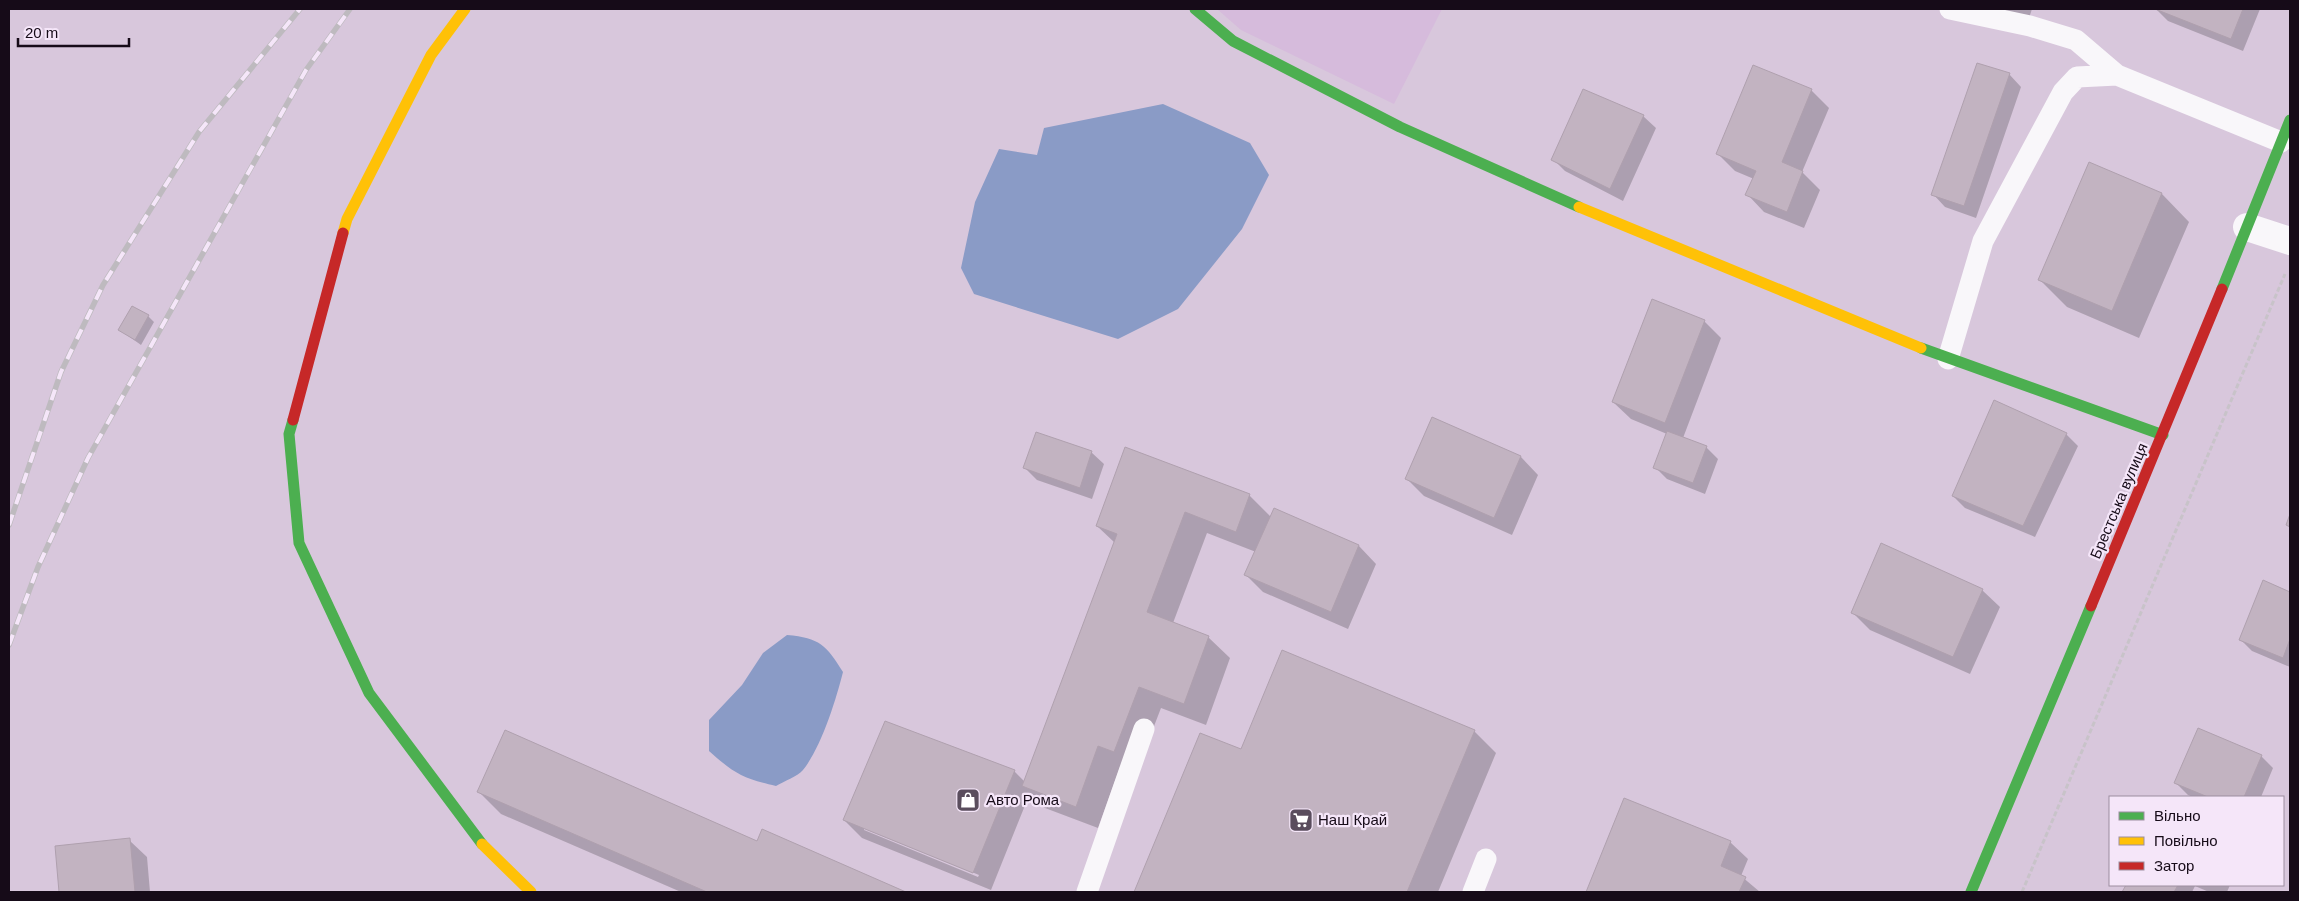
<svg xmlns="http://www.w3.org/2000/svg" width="2299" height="901" font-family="Arial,sans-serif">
<rect width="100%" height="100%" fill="#d8c7dc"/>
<path fill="#d6bbdc" d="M1217,9H1442L1394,104L1241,30Z"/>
<path fill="#8a9bc6" d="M1163,104L1250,143L1269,175L1242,229L1178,309L1118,339L974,294L961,268L975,202L999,149L1037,155L1044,128Z
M787,635C820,638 826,645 843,672C836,700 821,748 803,770C797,777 784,781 776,786C742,778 735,774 709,751V720L742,685L763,653Z"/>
<path fill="#0003" fill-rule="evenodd" d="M1995,9H2032L2028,21Z
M2156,9H2260L2243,51L2168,21Z
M2009,74L2021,87L1976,218L1945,207L1933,194Z
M1811,90L1829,108L1802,172L1820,190L1804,228L1764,212L1747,194L1754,179L1735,171L1717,153Z
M1643,116L1656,128L1623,201L1565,171L1553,159Z
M2089,163L2162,194L2189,222L2139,338L2067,307L2040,280Z
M148,316L154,322L141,345L120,330Z
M1704,321L1721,338L1683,438L1706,447L1718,459L1705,494L1667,479L1655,467L1667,434L1631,419L1613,402Z
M1433,419L1521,457L1538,475L1512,535L1424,496L1407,479Z
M2066,434L2078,446L2035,537L1965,508L1953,496Z
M1091,452L1104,464L1092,499L1037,480L1025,468Z
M1249,495L1271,517L1274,509L1359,546L1376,564L1348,629L1263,592L1246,575L1256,552L1207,533L1173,623L1208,637L1230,658L1206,725L1161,708L1136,773L1120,767L1098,828L1045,808L1030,793L991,890L862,838L844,820L1014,771L1025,782L1115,543L1097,526ZM864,828L979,875L978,877L864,830Z
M2264,582L2290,593V667L2252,651L2240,639Z
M1982,590L2000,607L1970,674L1870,630L1852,612Z
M1474,731L1496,753L1438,892H1136L1201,734L1241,751Z
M2261,756L2273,768L2261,797H2193L2188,795L2176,783Z
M479,792L757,843L762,831L903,892H681L501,814Z
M1625,800L1730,842L1748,859L1741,876L1760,892H1587Z
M129,840L147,857L150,892H61L56,848Z
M2127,885H2230L2227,892H2209L2195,886L2192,892H2124Z"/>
<path fill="#c2b3c1" stroke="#afa0ae" d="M2155,9H2243L2231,39Z
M1977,63L2010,73L1964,206L1931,195Z
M1753,65L1812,89L1782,162L1803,171L1787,212L1745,195L1756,171L1716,154Z
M1583,89L1644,115L1610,189L1551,160Z
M2089,162L2162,193L2112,311L2038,280Z
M1652,299L1705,320L1665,423L1612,402Z
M132,306L149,315L135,340L118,330Z
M1994,400L2067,433L2023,526L1952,496Z
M1432,417L1521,456L1494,518L1405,479Z
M1667,431L1707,446L1693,483L1653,468Z
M1036,432L1092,451L1080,488L1023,468Z
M1125,447L1250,494L1236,532L1185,512L1147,612L1209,636L1184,704L1139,687L1114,752L1098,746L1076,807L1022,786L1117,534L1096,526Z
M1274,508L1359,545L1331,612L1244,575Z
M2290,514V527L2286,525Z
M1881,543L1983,589L1953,657L1851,613Z
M2263,580L2290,592V639L2283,658L2239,640Z
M1282,650L1475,730L1407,892H1134L1200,733L1241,749Z
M885,721L1015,770L973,873L843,820Z
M2198,728L2262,755L2244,797H2208L2174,783Z
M505,730L757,841L762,829L906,892H707L477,792Z
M1624,798L1731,841L1721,866L1746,877L1739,892H1586Z
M130,838L135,892H59L55,846Z
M2126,885H2178L2174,892H2122Z"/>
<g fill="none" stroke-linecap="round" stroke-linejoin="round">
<path stroke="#c8c3c9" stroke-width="3" stroke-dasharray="5 2.5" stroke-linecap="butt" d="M2022,892L2285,274"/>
<path stroke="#f9f7fa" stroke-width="21" d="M1950,9L2030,26L2076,40L2117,75L2281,142
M1948,359L1983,241L2063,92L2077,77L2117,75
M1087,892L1144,729
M1473,892L1486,859"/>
<path stroke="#f9f7fa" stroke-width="28" d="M2247,227L2290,241"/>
<path stroke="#4caf50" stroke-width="11" d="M1195,9L1233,41L1400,127L1579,207
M2222,289L2290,120
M1921,348L2163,435
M293,420L289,434L299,543L369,693L482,844
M1971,892L2091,606"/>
<path stroke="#ffc107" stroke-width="11" d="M1579,207L1921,348
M343,233L347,219L431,55L465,9
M482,844L531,892"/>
<path stroke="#c62828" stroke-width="11" d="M293,420L343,233
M2091,606L2222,289"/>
<g stroke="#bebabf" stroke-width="5.5">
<path id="rail" d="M9,525L61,372L103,285L199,132L300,9
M9,645L38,567L88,458L306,70L350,9"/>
</g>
<use href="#rail" stroke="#f5e6f9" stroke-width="4" stroke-dasharray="11" stroke-linecap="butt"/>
</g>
<defs>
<g id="shop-square" transform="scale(1.25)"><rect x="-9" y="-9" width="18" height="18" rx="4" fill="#5a4d5d" stroke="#f5e6f9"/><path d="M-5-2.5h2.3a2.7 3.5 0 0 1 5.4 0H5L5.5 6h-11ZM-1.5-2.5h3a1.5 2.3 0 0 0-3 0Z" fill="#fff"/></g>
<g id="supermarket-square" transform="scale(1.25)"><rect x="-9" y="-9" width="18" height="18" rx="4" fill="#5a4d5d" stroke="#f5e6f9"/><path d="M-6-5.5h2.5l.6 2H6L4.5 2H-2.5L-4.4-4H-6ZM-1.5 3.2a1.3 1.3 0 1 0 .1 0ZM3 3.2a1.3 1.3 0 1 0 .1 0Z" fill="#fff"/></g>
</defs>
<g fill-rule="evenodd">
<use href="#shop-square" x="968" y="800"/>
<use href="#supermarket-square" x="1301" y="820"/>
</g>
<g text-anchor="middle" stroke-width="4.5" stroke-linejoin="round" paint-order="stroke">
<g font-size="15" fill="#160b18" stroke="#f5e6f9">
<text transform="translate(2119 501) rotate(-67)" y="5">Брестська вулиця</text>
</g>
<g font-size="15" fill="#160b18" stroke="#f5e6f9" text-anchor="start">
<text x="986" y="805">Авто Рома</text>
<text x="1318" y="825">Наш Край</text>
</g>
</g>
<rect width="2299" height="901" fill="none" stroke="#160b18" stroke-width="20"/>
<rect x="2109" y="796" width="175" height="90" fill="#f5e6f9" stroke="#9c8e9f"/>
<rect x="2119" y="812" width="25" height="8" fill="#4caf50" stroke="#9c8e9f"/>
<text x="2154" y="821" font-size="15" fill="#160b18">Вільно</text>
<rect x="2119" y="837" width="25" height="8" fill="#ffc107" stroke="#9c8e9f"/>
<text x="2154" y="846" font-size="15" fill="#160b18">Повільно</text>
<rect x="2119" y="862" width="25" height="8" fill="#c62828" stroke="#9c8e9f"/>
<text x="2154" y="871" font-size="15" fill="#160b18">Затор</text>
<path d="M18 38v8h111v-8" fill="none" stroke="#160b18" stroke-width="2.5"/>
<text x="25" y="38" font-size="15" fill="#160b18" stroke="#f5e6f9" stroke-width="4" paint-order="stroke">20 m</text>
</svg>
